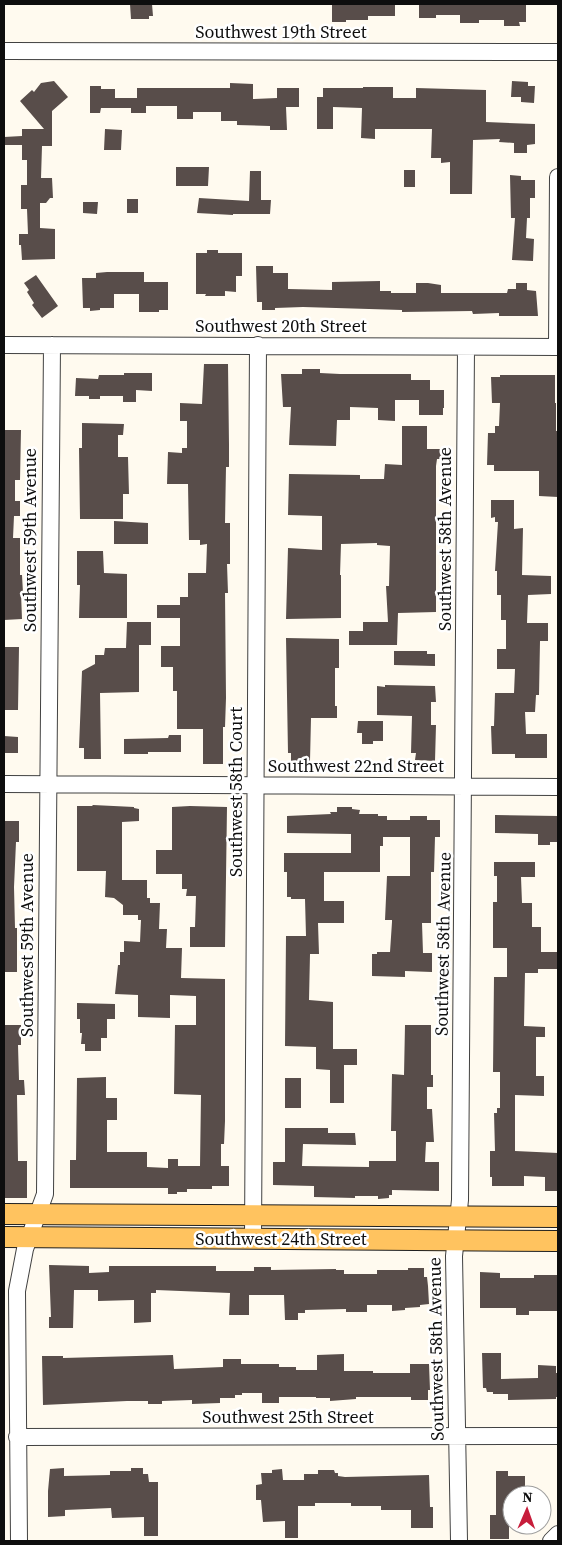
<svg xmlns="http://www.w3.org/2000/svg" width="562" height="1545" font-family="'Source Serif 4',serif">
<rect width="100%" height="100%" fill="#fffaef"/>
<path fill="#584d4a" d="M130,4H152L153,16H149V19H131Z
M332,4H395V16H368V20H346V22H332Z
M419,4H526V22H519L520,26H504V20H479V23H460V15H436V18H419Z
M54,81L68,97L52,111V146H42L41,178H52L53,198H50L46,203H40V228L55,229V259L22,260L21,245H19V234H28L27,209H21V185H27V160H22V145H4V137L22,136V129H44L20,101L32,90L34,92L41,83Z
M512,81L528,82V86H535L534,103L521,102V97H511Z
M230,83L253,84V99L277,98V88H299V107H286L287,130H270V126L237,125V121H221V112H193V119H177V106H146V113H131V108H101L100,113H90V86H101V89H115V98H137V88H230Z
M363,87H393V98H416V88L486,90V122L535,124V144L527,145V153H514V143L499,142L500,139L473,140L472,194H450V162L441,163V158H431L432,129H375V139L361,138L362,108L333,107V129H317V97H323V88H363Z
M105,129L122,130L121,150H104Z
M176,167H209L208,186H176Z
M404,170H415V187H404Z
M250,171H261V200H271L270,214H233V215L197,213L199,198L249,201Z
M510,175L521,176V180H535V198H530V218H527L526,238L534,239L533,261L512,260L515,218H511Z
M127,199H138V213H127Z
M83,202H98L97,214L83,213Z
M207,250H218V253H242V276H236V292L225,291V296H205L206,294H196V253H207Z
M256,266H273V273H288V289L332,290V282L380,281V291H391V293H416V283H428L441,285V293H507L508,289H516V283H527V290L536,291L538,316H499V313L473,314L472,311L402,312V310L303,307L275,308V310H262V302H257Z
M107,272H144V282H168V310H159V312H139V294H114V308H100V310L90,311V308H83L82,278H96V273Z
M36,275L58,306L42,318L32,305L34,303L27,292L29,290L24,283Z
M204,364H228L229,445V467H226L225,523H230V564H227L228,593H225L226,698L225,727H223V764H203V729H177V691H173V667H161V646H180V618H157V605H180V597H188V573H206L207,544L200,545V540H189L188,484H167L168,452L182,453V448H187V421H180V403L202,404Z
M302,369H320V373L340,374H411V380H430V390H444V408H443V415H419V400H395V421L378,420V408L350,407V420H337L336,446L289,445L291,407H283L281,374H302Z
M124,373H152V391L136,390V402H123V396H100V399H89V396H75L76,378L98,379L99,375H124Z
M500,375H555V403H556V431H558V497L539,496V471H494V465H487L488,433H495V426H499L500,403H492L491,377H500Z
M82,423L124,424L123,435H118V457H128L129,494H123V519H80L79,448H82Z
M402,426H427V449H442V459H437L436,466V612L398,613L397,645H349V631H363V622H388L386,586H389L390,546L377,545V543L341,544L340,575H341V618L286,619L288,548L322,550V516L288,515L289,474L360,475V479H384L385,464L402,465Z
M4,430H21L20,480H15V501H20V516H14L13,538H20V575H22L23,593H21L22,619L4,620Z
M491,500H514V529L523,528L522,575L551,576V594L528,595L527,623H548V641H540L539,695H536L535,712H525L526,734H547V758H515V754H492L491,726H494L495,693H514L515,669H497V649H506V620H501V595H497V571H495L498,522H495V517L491,518Z
M114,521L148,523V544H114Z
M77,551H103L104,573L127,574V618H79L80,585H77Z
M127,622H151V645H139V692L100,693L101,759H84V748H79L82,671L95,664V655H104L105,648H126Z
M286,638L339,639V668H335V706H337V718H311L310,761H291V753H288Z
M4,647H19L18,710H4Z
M394,651H427V654H435V666L394,665Z
M385,685L435,686L436,702H431V725H436L435,761L415,760L416,753H411L412,716L377,715V686L385,687Z
M358,721H383V741H373V744H362V733H357Z
M169,735H181V752H148V754H124V739L168,738Z
M4,736L18,737V753H4Z
M93,805L134,807V808L139,809V821L122,822V880H147V898H150V903H160L159,929H167L166,948H182L181,978L225,979V1121L224,1144H221V1166H229V1186H212V1189H187V1192H177V1194H168V1188H70V1160H76L77,1078L106,1077V1098H117V1120H107V1152H147V1167L168,1168V1159H178V1166H200L201,1095L174,1094L175,1025H196V996L170,995V1018L138,1017V995L115,994L118,965H120V952H124V941L140,942L141,920H138V915H123V905L114,898L105,897L106,871H77V806H92Z
M190,806L227,807L225,947H190V927H195L196,896H186L187,889H182V874H156V850H172V807Z
M337,807H352V809L360,810L359,814H378V816H387V820H410V816H427V820H440V837H435L434,872H431V923H422L423,953H432V972L405,971V977L372,976V954H377V952H390L392,922V920H385L387,876H410V837H383V846H380V872H324V901H344V923H318L319,954H310L309,1000L333,1002V1049H357V1065H344V1103H330V1070L316,1069V1047L285,1046L286,936H306L305,899H291V897H287V872H284V853H351V834L287,833V816L331,814L330,812H337Z
M495,815L558,816V842H550V845H538V834L495,833Z
M4,821H19V842H16L14,887L15,928H17V972H4Z
M494,862H535V877H521L522,903H532V927H541V952H557V969H538V973H525L524,1026L545,1027V1037H536V1076H544V1096L515,1095V1151L558,1153V1191H545V1177L524,1176V1186H492V1177H490V1151H495L494,1113H497V1108H500V1072H493L494,977H507V948H493V902H497V876H494Z
M77,1003L115,1004V1019H107V1038H101V1051H85V1044H81L82,1033H80V1019H77Z
M4,1025H21V1045H18L19,1080H24L25,1095H17L18,1161H27V1198H5Z
M405,1025H431V1075H433V1087H427V1109H432L434,1142H426L425,1162H439V1191L392,1190V1195H389V1198L378,1199V1196H355V1198L314,1197V1186L273,1185V1162H285V1128H328V1133H355L356,1145L303,1144L302,1166L369,1167V1161H396V1131H391L392,1074L404,1075Z
M285,1078H301V1108H285Z
M49,1265L89,1266V1273L109,1272V1266H216V1271H254V1267H271V1270L336,1269V1270H344V1274H377V1270H408V1268H424V1277H427L428,1286L429,1304L420,1305V1307L405,1308V1310L392,1311V1305H367V1312H346V1309L305,1310V1313H298V1320H285L284,1295H249V1315H229L230,1293L156,1290V1293H151V1322L134,1323V1300L98,1301V1290H74L73,1328H49V1317H51Z
M480,1272L500,1273V1278H534V1275H558V1311H529V1315H516V1308H480Z
M482,1353H501V1379L538,1378V1365L556,1366V1373H558V1397H556V1399L508,1400V1394H493V1392H487L486,1388H483Z
M344,1354V1371H373V1373H410V1364H429L430,1390H428V1400H411V1397H356V1399L330,1401V1398H316V1397H279V1403H262V1393H242V1395H235V1398H220V1403L192,1404V1400L162,1401V1404H148V1401H127L43,1405L42,1356H63V1358L173,1355L174,1369L223,1367V1359H241V1364H279V1367H296V1370H317V1355Z
M64,1468V1476L110,1475V1471H131V1468H143V1474H148L149,1482H158V1536H144V1517L112,1518L111,1508L65,1510V1516L48,1517V1491L50,1469Z
M282,1469L283,1480H304V1474H318V1470H334L335,1473H338V1476L345,1477L429,1475L430,1507H433V1528H411V1510H381V1506H351V1503H315V1506H298V1538H285V1521L263,1522L261,1500H256V1485L262,1484L261,1473H272V1470Z
M496,1471H508V1476H525V1495H512V1516H509V1539H490V1515H496Z"/>
<g fill="none" stroke-linecap="round" stroke-linejoin="round">
<g stroke="#414141" stroke-width="18">
<path id="minor" d="M4,51L558,52
M4,345L558,347
M557,347L558,177
M4,784L558,787
M253,1239L258,345
M17,1437L558,1436
M19,1541L17,1291L25,1249L45,1194L52,345
M459,1541L454,1256L460,1200L466,347
M551,1541L558,1534"/>
</g>
<g stroke="#1f1f1f" stroke-width="22">
<path id="major" d="M4,1214L558,1217
M4,1237L558,1241"/>
</g>
<use href="#minor" stroke="#fff" stroke-width="16"/>
<use href="#major" stroke="#ffc35f" stroke-width="20"/>
</g>
<g text-anchor="middle" stroke-width="5" stroke-linejoin="round" paint-order="stroke">
<g font-size="18" fill="#0e0e0e" stroke="#fff">
<text x="281" y="38">Southwest 19th Street</text>
<text x="281" y="332">Southwest 20th Street</text>
<text transform="translate(445 539) rotate(-90)" y="6">Southwest 58th Avenue</text>
<text transform="translate(30 540) rotate(-90)" y="6">Southwest 59th Avenue</text>
<text x="356" y="772">Southwest 22nd Street</text>
<text transform="translate(236 792) rotate(-90)" y="6">Southwest 58th Court</text>
<text transform="translate(443 944) rotate(-89)" y="6">Southwest 58th Avenue</text>
<text transform="translate(27 945) rotate(-90)" y="6">Southwest 59th Avenue</text>
<text x="281" y="1245">Southwest 24th Street</text>
<text transform="translate(436 1349) rotate(-91)" y="6">Southwest 58th Avenue</text>
<text x="288" y="1423">Southwest 25th Street</text>
</g>
</g>
<rect width="562" height="1545" fill="none" stroke="#0e0e0e" stroke-width="10"/>
<g transform="translate(527 1510) rotate(2)"><circle r="24" fill="#ffffff" stroke="#9f9f9f"/>
<path d="M0-4L9 19L0 12L-9 19Z" fill="#c71d3b"/>
<text y="-8" font-size="14" font-weight="bold" text-anchor="middle" fill="#0e0e0e">N</text>
</g>
</svg>
